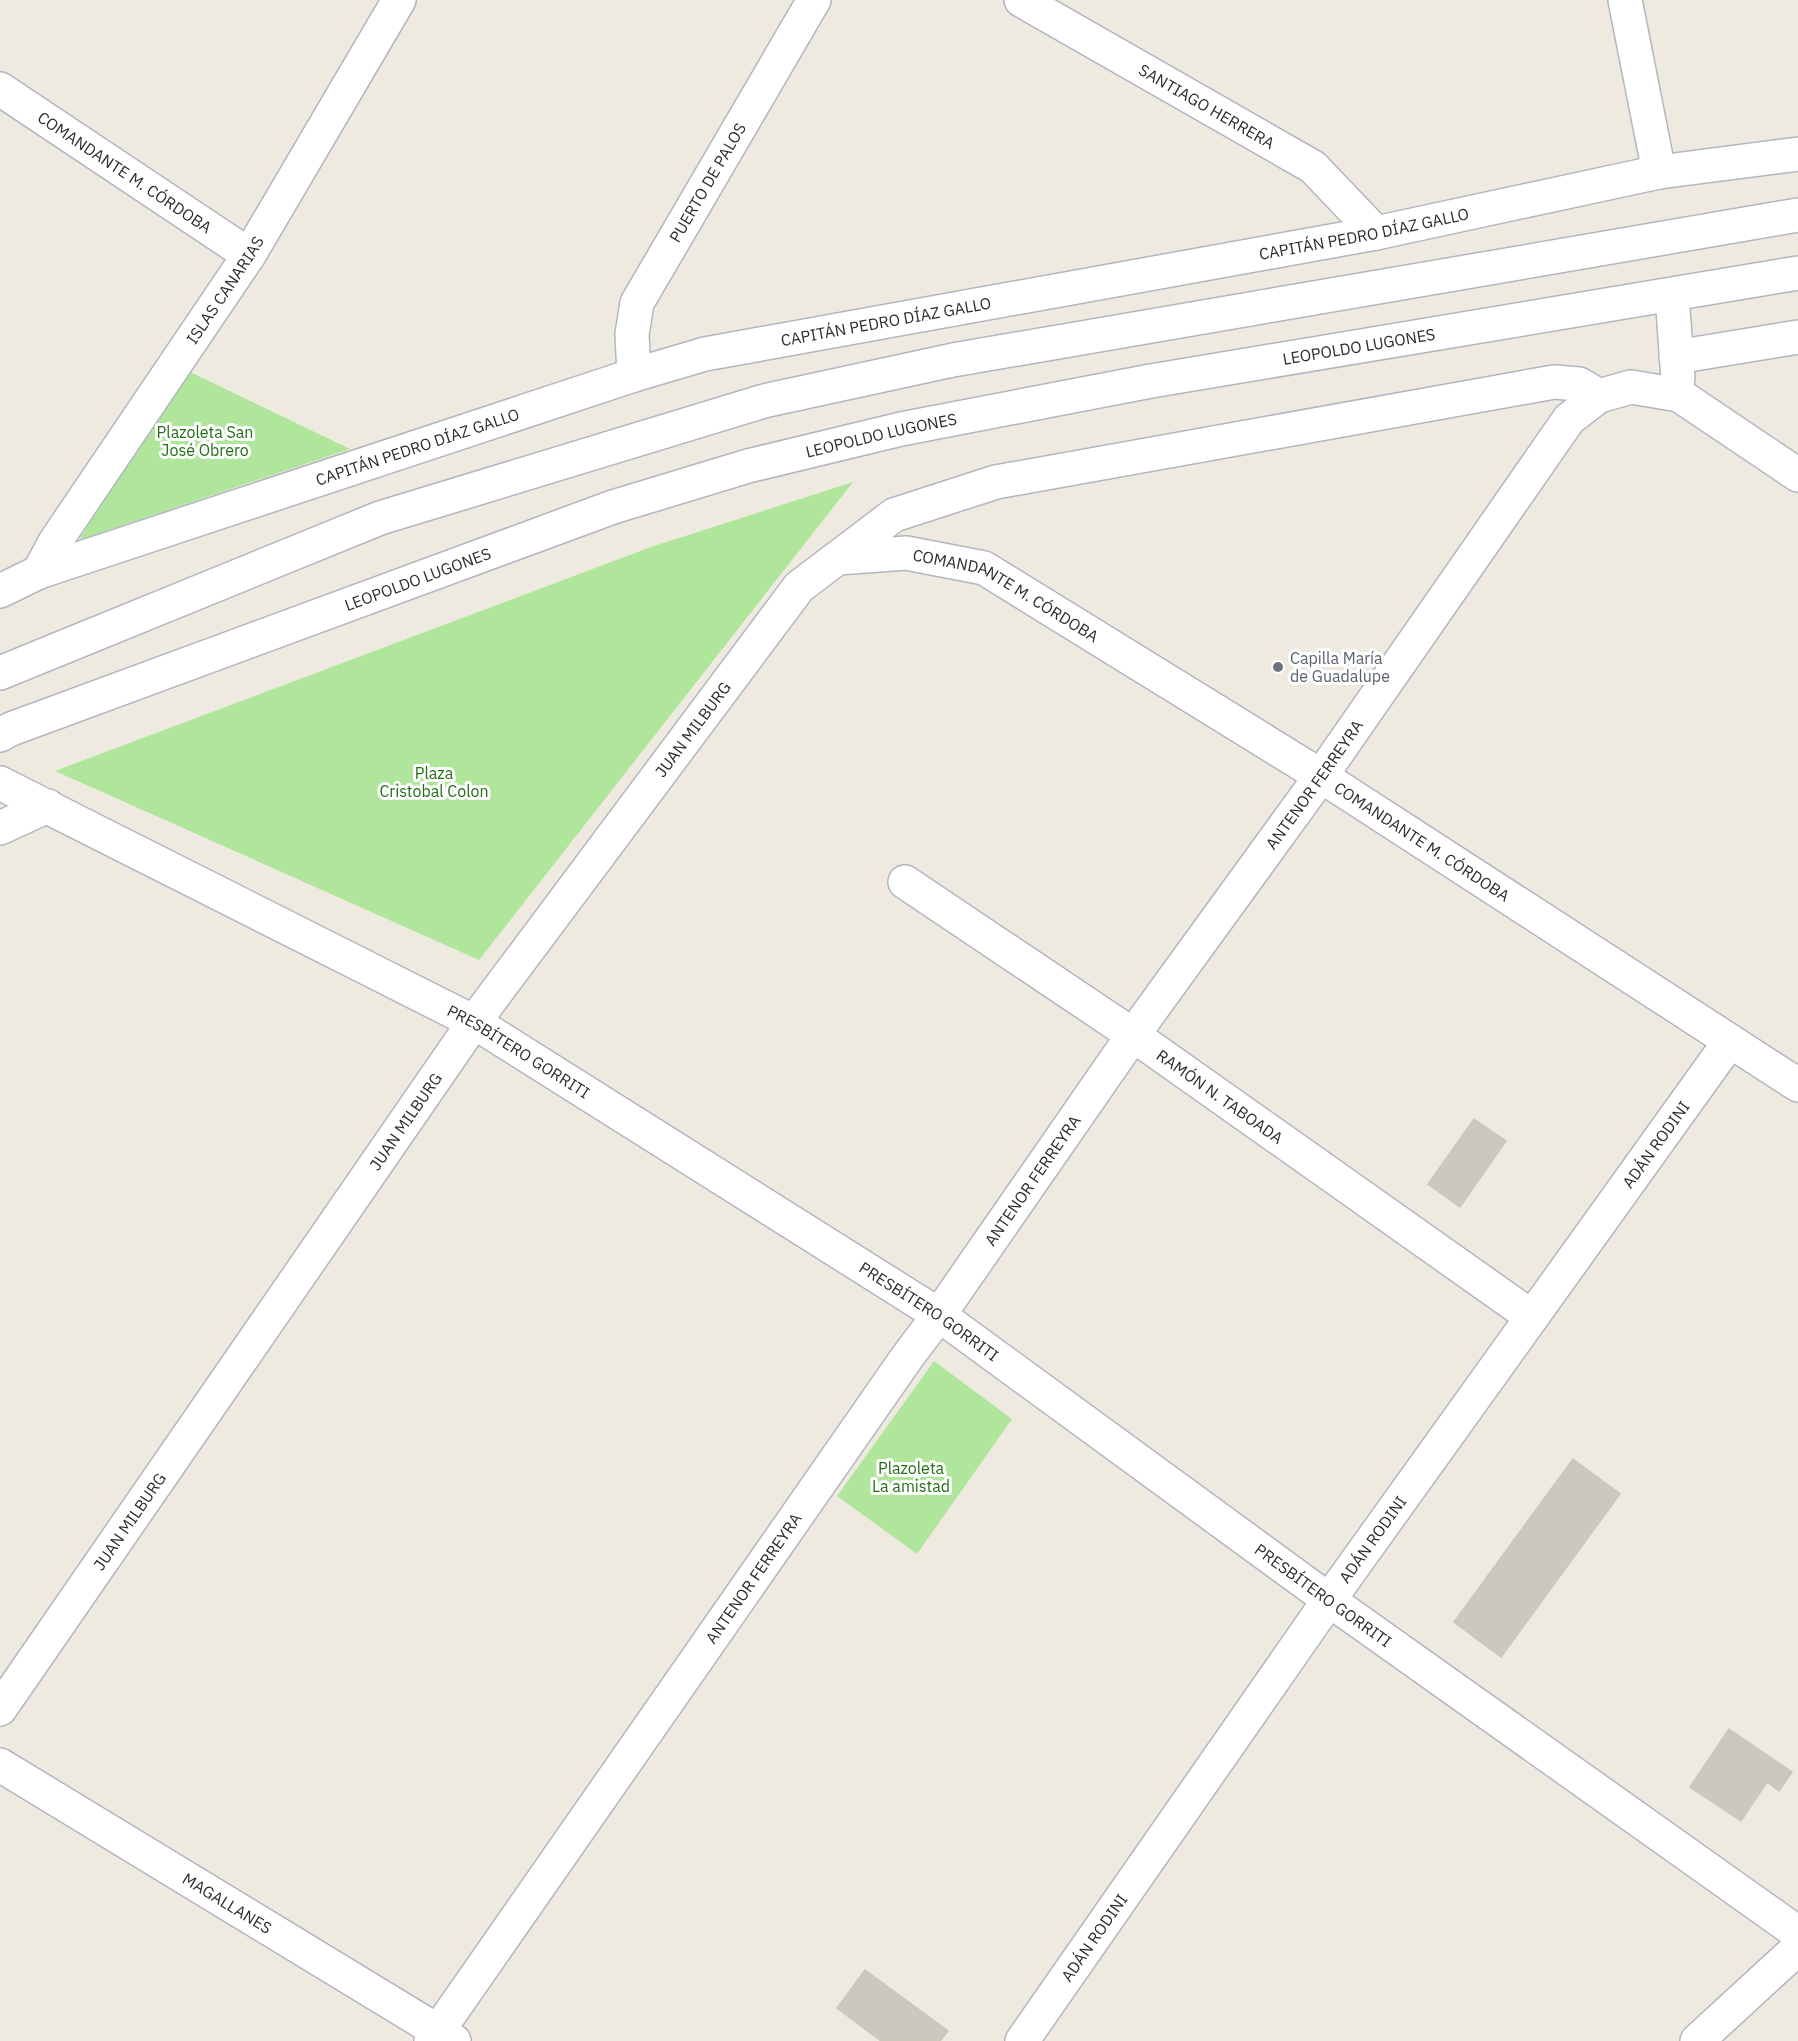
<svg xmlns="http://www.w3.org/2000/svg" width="1798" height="2041" font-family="'IBM Plex Sans',sans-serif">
<rect width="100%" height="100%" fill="#efeae0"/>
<path fill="#afe69c" d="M186,370L350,449L79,540Z
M853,482L479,960L55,771L651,547Z
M934,1361L1012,1419L917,1554L837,1496Z"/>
<path fill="#cbc8be" stroke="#cbc6b9" stroke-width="1.5" d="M1474,1119L1506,1141L1460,1207L1428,1184Z
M1573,1459L1620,1494L1501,1657L1454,1622Z
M1729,1729L1792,1772L1779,1791L1767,1782L1741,1821L1690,1787Z
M865,1970L948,2031L940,2041H881L837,2008Z"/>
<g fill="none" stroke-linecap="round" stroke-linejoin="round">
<g stroke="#b3b5c1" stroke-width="36">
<g id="street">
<path id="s1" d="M1021,0L1313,167L1376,233"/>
<path d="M1625,0L1659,172"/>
<path id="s2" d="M0,89L249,255"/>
<path d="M1672,295L1678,379"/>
<path d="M1676,357L1798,337"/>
<path id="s3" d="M634,375L632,334L637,303L814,0"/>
<path id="s4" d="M838,558L906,553L984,568L1321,776L1798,1085"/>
<path id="s5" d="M39,572L55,542L249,255L399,0"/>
<path id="s6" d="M0,591L39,572L634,375L705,354L1376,233L1659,172L1798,154"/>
<path id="s7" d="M0,783L474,1022L939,1315L1329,1600L1798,1933"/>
<path d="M0,828L48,806"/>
<path id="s8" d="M905,882L1133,1035L1532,1317"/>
<path id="s9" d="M0,1709L474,1022L799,587L894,515L996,482L1554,382L1579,384L1599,396"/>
<path id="s10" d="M0,1765L454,2041"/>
<path id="s11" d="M431,2041L908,1356L939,1315L1133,1035L1321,776L1569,419L1599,396L1631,387L1679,395L1798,475"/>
<path id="s12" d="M1022,2041L1329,1600L1730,1041"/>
</g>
</g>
<g stroke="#b3b5c1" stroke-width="36">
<g id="secondary">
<path d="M0,673L380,518L764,401L953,360L1798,215"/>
<path id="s13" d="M0,735L11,729L613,507L748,466L901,429L1151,381L1798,273"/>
<path d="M1697,2041L1798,1948"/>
</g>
</g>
<use href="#street" stroke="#fff" stroke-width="33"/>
<use href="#secondary" stroke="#fff" stroke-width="33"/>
</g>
<circle fill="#6b7280" stroke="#fff" stroke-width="2" cx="1278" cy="667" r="6"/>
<g text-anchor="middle" stroke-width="6" stroke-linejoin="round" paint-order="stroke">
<g font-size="16" fill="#2d2d2d" stroke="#fff">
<text dy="6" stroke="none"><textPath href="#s1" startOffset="214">SANTIAGO HERRERA</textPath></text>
<text dy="6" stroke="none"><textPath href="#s2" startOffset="150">COMANDANTE M. CÓRDOBA</textPath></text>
<text dy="6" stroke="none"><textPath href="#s3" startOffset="212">PUERTO DE PALOS</textPath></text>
<text dy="6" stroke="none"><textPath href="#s6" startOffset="1414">CAPITÁN PEDRO DÍAZ GALLO</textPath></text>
<text dy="6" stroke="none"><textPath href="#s5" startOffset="338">ISLAS CANARIAS</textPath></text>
<text dy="6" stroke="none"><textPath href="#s6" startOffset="928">CAPITÁN PEDRO DÍAZ GALLO</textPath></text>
<text dy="6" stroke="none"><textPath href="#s13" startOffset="1418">LEOPOLDO LUGONES</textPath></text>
<text dy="6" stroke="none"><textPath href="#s13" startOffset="932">LEOPOLDO LUGONES</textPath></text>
<text dy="6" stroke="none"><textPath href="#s6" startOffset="442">CAPITÁN PEDRO DÍAZ GALLO</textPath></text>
<text dy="6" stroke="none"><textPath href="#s13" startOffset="446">LEOPOLDO LUGONES</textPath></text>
<text dy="6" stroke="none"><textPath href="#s4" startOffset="178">COMANDANTE M. CÓRDOBA</textPath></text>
<text dy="6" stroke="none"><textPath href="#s9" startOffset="1200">JUAN MILBURG</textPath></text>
<text dy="6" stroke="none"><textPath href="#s11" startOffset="1536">ANTENOR FERREYRA</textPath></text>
<text dy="6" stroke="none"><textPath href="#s4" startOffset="664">COMANDANTE M. CÓRDOBA</textPath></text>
<text dy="6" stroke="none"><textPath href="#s7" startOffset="584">PRESBÍTERO GORRITI</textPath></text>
<text dy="6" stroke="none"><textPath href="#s8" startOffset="381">RAMÓN N. TABOADA</textPath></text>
<text dy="6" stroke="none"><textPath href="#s9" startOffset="714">JUAN MILBURG</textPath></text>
<text dy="6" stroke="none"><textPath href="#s12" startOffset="1098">ADÁN RODINI</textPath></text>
<text dy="6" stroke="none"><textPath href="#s11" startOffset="1050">ANTENOR FERREYRA</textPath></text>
<text dy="6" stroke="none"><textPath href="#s7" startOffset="1070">PRESBÍTERO GORRITI</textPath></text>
<text dy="6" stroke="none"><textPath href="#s9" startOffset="228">JUAN MILBURG</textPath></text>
<text dy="6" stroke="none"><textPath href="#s12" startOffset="612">ADÁN RODINI</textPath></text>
<text dy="6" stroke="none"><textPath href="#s11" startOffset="564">ANTENOR FERREYRA</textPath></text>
<text dy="6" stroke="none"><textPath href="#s7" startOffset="1556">PRESBÍTERO GORRITI</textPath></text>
<text dy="6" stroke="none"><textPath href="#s10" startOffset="266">MAGALLANES</textPath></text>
<text dy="6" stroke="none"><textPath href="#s12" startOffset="126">ADÁN RODINI</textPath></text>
</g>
<g font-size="16" fill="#246e19" stroke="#fff">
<text x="205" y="438">Plazoleta San<tspan x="205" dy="18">José Obrero</tspan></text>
<text x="434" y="779">Plaza<tspan x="434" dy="18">Cristobal Colon</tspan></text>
<text x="911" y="1474">Plazoleta<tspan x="911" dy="18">La amistad</tspan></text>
</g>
<g font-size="16" fill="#5b616d" stroke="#fff" text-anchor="start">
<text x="1290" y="664">Capilla María<tspan x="1290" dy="18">de Guadalupe</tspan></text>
</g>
</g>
</svg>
